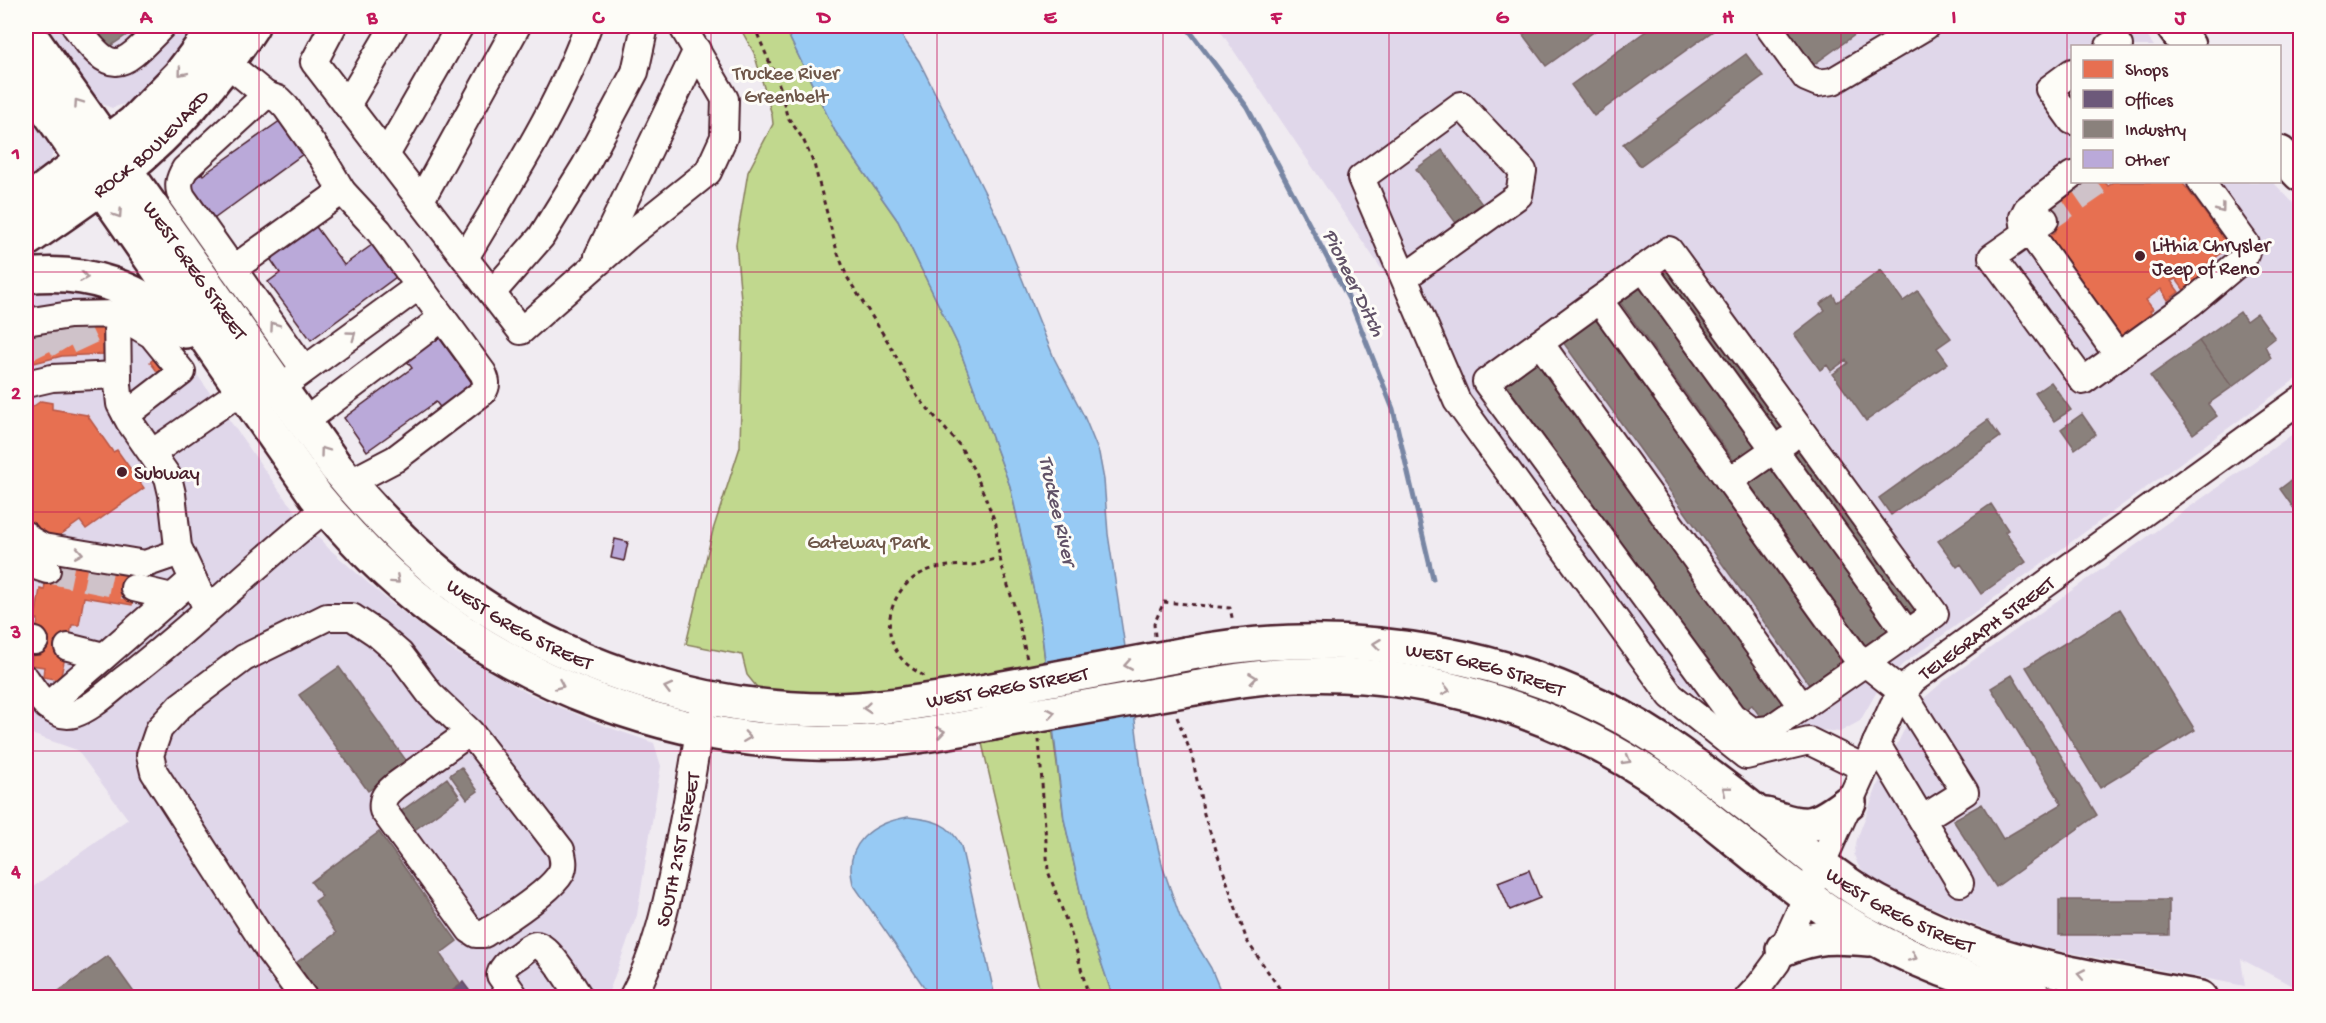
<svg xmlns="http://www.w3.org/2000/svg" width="2326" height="1023" font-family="'Gochi Hand',sans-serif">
<rect width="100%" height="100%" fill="#f0ebf1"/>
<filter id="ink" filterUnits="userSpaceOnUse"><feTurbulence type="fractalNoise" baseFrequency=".0167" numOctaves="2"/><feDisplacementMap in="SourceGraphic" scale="12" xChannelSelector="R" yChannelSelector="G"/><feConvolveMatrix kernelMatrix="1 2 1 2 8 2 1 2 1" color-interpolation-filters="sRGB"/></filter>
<g filter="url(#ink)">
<path fill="#e0d7ea" d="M43,26H198L145,89L130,102L112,108L102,104L88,90Z
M1217,26H2140L2154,46H2072V182H2273L2300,210V376L1903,664L1879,688L1860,721L1840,732L1802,728L1750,731L1694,694L1653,657L1462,388Z
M26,106L54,150L47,170L26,185Z
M26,289L96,291L171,338L286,500L326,546L391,603L452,650L529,694L602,725L654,743L661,766L637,915L607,997H26V892L128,819L77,750L34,735L26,725Z
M2300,429V990L2241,959L2245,986L2020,943L1892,891L1870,879L1858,865L1854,855L1857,839L1878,784L1916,705L1945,680Z"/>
<path fill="#c1d88e" stroke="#867c5c" stroke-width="1.5" d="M739,26H784L835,131L898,221L958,345L1010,486L1040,618L1045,662L890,693L760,691L747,675L742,655L686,644L713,530L740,447L743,321L736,244L748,172L773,124L772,115L754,53Z
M1052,727L1064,819L1086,918L1113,997H1041L981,739Z"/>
<path fill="#97caf4" stroke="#7886a4" stroke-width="1.5" d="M784,26H895L919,61L998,219L1054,358L1084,416L1099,453L1104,480L1108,534L1130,680L1143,785L1163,868L1180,917L1211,968L1223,997H1113L1086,918L1064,819L1040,618L1010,486L958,345L898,221L835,131Z
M908,817C932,820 949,822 961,846L995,997H931L853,884C843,844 872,823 908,817Z"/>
<path fill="#e76f51" stroke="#b85746" stroke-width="1.5" d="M2077,182H2105L2108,186L2114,182H2182L2230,247L2207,264L2212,270L2184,290L2176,279L2171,281L2179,292L2168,300L2161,289L2146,300L2153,309L2150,311L2155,318L2123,341L2049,237L2056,231L2039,208Z
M105,324V354L62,356L26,365V333Z
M160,354L169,367L159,374L150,362Z
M26,395L32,404L26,409Z
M41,401L52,403V409L87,415L113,452L117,450L144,488L86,529L80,521L56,538L39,535L26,516V409L30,406L31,408Z
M50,554L138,568L132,605L84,597L79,625H72L60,680L43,677L44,667L31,665L38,619H35L40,589L44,590Z"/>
<path fill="#6d597a" stroke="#624862" stroke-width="1.5" d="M463,982L475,998H442L461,984Z"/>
<path fill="#8a817c" stroke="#776464" stroke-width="1.5" d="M93,26H140L109,47Z
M1536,26H1602L1546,66L1523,35Z
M1653,26H1720L1594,116L1571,85Z
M1779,26H1867L1809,68Z
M2282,26H2295L2288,32Z
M1746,54L1763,76L1640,166L1623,144Z
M1442,150L1482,204L1456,223L1416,169Z
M1669,261L1789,428L1775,438L1656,271Z
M1881,270L1903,301L1918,291L1951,338L1937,348L1948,363L1866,421L1833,374L1848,363L1846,360L1831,371L1827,365L1820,370L1794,334L1825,310L1820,304L1833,295L1837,302Z
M1643,279L1763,446L1737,465L1617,298Z
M2240,312L2246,321L2257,313L2275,338L2265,346L2271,358L2232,387L2199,341Z
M1593,315L1830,645L1835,642L1842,652L1837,655L1843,662L1810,686L1560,338Z
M2199,341L2232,387L2208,404L2217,416L2193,434L2150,376Z
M1535,356L1785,703L1762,719L1752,705L1742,712L1503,380Z
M2051,382L2071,410L2054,421L2035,393Z
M2082,414L2096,434L2075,449L2061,429Z
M1988,420L2000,437L1891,515L1879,498Z
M1798,441L1918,608L1904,618L1785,451Z
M1773,459L1893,627L1866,646L1746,479Z
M2293,479L2300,489V517L2280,489Z
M1991,504L2008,530L2005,532L2026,562L1981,594L1961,564L1957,567L1938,541Z
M2120,609L2195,730L2100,788L2026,667Z
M339,667L408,763L368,791L299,695Z
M2012,675L2097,815L1996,887L1953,820L1982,804L2003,839L2062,804L1991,688Z
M461,767L478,791L467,799L450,775Z
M447,778L460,797L409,834L396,815Z
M379,832L457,941L440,954L461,984L442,998H314L292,966L336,933L315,901L322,896L311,882Z
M2059,900H2169V935H2059Z
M108,956L138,998H49Z"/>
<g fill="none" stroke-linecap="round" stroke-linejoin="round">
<path stroke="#7886a4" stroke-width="5" d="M1186,26L1247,107L1350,301L1393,409L1433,579"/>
</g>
<path fill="#baa9d9" stroke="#4a1f2b" stroke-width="1.5" d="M284,118L307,151L211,221L186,185L202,173L203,175Z
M314,224L344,265L372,245L396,277L311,340L268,282L280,273L269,257Z
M438,336L475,387L442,410L436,402L367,451L344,418L412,368L406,360Z
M615,539L628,542L624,561L611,558Z
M1529,870L1540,898L1510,910L1498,882Z"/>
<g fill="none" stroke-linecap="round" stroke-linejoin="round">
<path stroke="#cfc2c9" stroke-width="26" stroke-dasharray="26 13" stroke-linecap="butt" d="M2045,220L2100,182
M75,324L89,354
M51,327L68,356
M30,332L44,360
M47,570L134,588"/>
<g stroke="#4a1f2b" stroke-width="30">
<g id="minor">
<path d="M75,26C114,79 120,69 162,26"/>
<path d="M333,26L314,62L521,331L628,236L708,172L724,137L725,99L682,26"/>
<path d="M1768,26L1806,78L1818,83L1833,81L1926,26"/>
<path d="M2109,46L2116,42L2119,46"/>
<path d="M227,63L266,95L185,169C179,179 177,186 182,197L233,269"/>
<path d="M2072,72L2049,89L2072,121"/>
<path d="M266,95L278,99L286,107L323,159L342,191L379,231L483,373C486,380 488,385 483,392L395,459L349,483"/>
<path d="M347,105L394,26"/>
<path d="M386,155L460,26"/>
<path d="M2072,175L2027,209L2023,217L2024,224L2118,356"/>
<path d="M421,200L517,26"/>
<path d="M2045,220L1992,257L2083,381L2191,303L2243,259L2246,252V244L2201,182"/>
<path d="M598,256L697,50"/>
<path d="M465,258C509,183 559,108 588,26"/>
<path d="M1643,268L1907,633"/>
<path d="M1405,277L1519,195L1523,171L1461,105L1361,178L1457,401L1671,696L1746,756L1809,741L1864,768"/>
<path d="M492,293L541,237L585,166L635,72L645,26"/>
<path d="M1599,300L1669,250L1935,614L1770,729L1752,731L1732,716L1486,382L1599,300L1854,654L1902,692L1965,792L1922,819"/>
<path d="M117,314L152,335L182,372L126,415"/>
<path d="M26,322L70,315L117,314L118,385L120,404L129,421L168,477L172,494L178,547L207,609"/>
<path d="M1540,343L1802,707"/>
<path d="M304,369L233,269L342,191"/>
<path d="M292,379L419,286"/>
<path d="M26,384L52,378L118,375"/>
<path d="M304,422L442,318"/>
<path d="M152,453L241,391"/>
<path d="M1729,481L1788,440"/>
<path d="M26,535L29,539L43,547L145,564L180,552"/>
<path d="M26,563L47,570"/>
<path d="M134,588L172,597"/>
<path d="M26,639L35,641"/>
<path d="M68,647L104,656"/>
<path d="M26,679C36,694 53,720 74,714C93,708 111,689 127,677C196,624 258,562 326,508"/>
<path d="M47,706L193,579"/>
<path d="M1876,743L1960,883"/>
<path d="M304,998L268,949L154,772L150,755L159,729L180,706L244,658L327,617H352L376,633L400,654L430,694L470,732L561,850C563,858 565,865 561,873C551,891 503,922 484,934H476L470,930L383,810C381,797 387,793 396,785L470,732"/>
<path d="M516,998L500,975C503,965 511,960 519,955C523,952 529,946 535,945C547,943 573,987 580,998"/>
<path id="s1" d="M632,998C657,952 667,903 677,852C687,805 695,758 702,711"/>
<path id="s2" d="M1748,998L1760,985L1777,962L1893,706L1913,680L2300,400"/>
</g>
</g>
<g stroke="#4a1f2b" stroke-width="38">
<g id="major">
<path d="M2173,26L2188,46"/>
<path id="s3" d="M26,30L336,467C377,517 423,565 477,602C579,671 706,710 829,710C882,710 935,699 987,691"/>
<path d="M26,79L316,496C345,531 376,564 411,593C522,686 669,739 813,743C873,745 934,734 993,723"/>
<path d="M2280,153L2300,174"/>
<path d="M26,203L133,123L180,75L217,26"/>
<path id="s4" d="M26,240C59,217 93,194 126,169C175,129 218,79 252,26"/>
<path d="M26,276C85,269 143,287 185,331"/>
<path id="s5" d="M1186,654C1350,622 1541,653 1678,753C1714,779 1749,806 1783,834C1813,859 1843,883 1877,902C1916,923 1957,941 1999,955C2062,975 2135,985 2200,998"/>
<path d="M1195,688C1229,681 1262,676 1296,675C1425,669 1560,711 1665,785C1714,820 1759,861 1808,897C1875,946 1955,979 2036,998"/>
<path d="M1766,815C1808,829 1813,829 1849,802"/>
<path d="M1783,949C1817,935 1833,936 1869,939"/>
</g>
</g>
<path stroke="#4a1f2b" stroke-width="3" stroke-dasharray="4.5 4.5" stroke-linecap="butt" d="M754,26L780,87L787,116L803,139L814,164L837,251L847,277L890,345L917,396L960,446L975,472L996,524L997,544L1001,563L1017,615L1027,659
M1155,636L1154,624L1164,602L1230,608L1233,622
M924,676C914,670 903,663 897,652C880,625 893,587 922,573C937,565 955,566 972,565C981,564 990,560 999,558
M1177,717L1192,756L1204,814L1247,941L1286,998
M1039,739L1048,871L1074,942L1089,998"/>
<use href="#minor" stroke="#fdfcf7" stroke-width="26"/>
<use href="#major" stroke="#fdfcf7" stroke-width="33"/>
<g stroke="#4a1f2b" stroke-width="38" stroke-linecap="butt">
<path id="major-bridge" d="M987,691L1186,654
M993,723L1195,688"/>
</g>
<use href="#major-bridge" stroke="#fdfcf7" stroke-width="33"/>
</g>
<defs><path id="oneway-chevron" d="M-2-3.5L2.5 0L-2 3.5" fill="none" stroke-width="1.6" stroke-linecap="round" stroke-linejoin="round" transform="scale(1.5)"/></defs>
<g stroke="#ac999b">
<use href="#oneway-chevron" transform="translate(182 72) rotate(130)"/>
<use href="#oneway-chevron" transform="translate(78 103) rotate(-125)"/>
<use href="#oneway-chevron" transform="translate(2221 209) rotate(53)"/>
<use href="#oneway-chevron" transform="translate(118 214) rotate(56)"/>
<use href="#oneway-chevron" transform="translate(84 277) rotate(8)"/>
<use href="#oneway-chevron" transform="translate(274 326) rotate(-125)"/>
<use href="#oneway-chevron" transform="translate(352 335) rotate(-36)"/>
<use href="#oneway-chevron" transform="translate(324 451) rotate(-126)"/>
<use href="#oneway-chevron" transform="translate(79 553) rotate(10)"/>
<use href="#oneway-chevron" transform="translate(396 580) rotate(42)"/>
<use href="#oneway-chevron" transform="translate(1377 644) rotate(-173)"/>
<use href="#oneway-chevron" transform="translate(1128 665) rotate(170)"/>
<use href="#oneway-chevron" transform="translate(1253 678) rotate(-7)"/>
<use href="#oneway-chevron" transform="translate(560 685) rotate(24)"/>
<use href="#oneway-chevron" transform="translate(668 688) rotate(-165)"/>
<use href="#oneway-chevron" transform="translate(1446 690) rotate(12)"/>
<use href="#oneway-chevron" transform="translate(867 708) rotate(175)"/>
<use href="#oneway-chevron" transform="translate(1051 713) rotate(-10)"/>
<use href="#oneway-chevron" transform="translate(941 732) rotate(-9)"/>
<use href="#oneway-chevron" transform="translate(747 737) rotate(8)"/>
<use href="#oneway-chevron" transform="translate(1627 760) rotate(30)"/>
<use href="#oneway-chevron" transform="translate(1726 790) rotate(-141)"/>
<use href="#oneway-chevron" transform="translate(1913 957) rotate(24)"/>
<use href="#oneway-chevron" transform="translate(2081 974) rotate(-169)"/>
</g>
</g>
<path fill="none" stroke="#c2185b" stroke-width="1.5" stroke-opacity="0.55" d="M259,26V998M485,26V998M711,26V998M937,26V998M1163,26V998M1389,26V998M1615,26V998M1841,26V998M2067,26V998M26,272H2300M26,512H2300M26,751H2300"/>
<g fill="#4a1f2b" stroke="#fdfcf7" stroke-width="2">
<circle cx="2140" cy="256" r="6"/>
<circle cx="122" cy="472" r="6"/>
</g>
<g text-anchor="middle" stroke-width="6" stroke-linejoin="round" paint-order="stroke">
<g font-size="20" fill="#6e5649" stroke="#fdfcf7">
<text x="786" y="79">Truckee River<tspan x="786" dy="23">Greenbelt</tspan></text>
<text x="868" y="548">Gateway Park</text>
</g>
<g font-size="20" fill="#4a1f2b" stroke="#fdfcf7">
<text dy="7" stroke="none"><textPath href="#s4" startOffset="158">ROCK BOULEVARD</textPath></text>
<text dy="7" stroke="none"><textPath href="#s3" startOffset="294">WEST GREG STREET</textPath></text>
<text dy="7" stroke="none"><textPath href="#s3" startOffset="780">WEST GREG STREET</textPath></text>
<text dy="7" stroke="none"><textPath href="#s2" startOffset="450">TELEGRAPH STREET</textPath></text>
<text dy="7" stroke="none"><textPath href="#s5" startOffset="303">WEST GREG STREET</textPath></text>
<text transform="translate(1007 686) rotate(-10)" y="7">WEST GREG STREET</text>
<text dy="7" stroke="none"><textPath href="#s1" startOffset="156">SOUTH 21ST STREET</textPath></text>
<text dy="7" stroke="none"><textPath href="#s5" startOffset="789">WEST GREG STREET</textPath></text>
</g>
<g font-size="20" fill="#4a1f2b" stroke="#fdfcf7" text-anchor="start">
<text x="2152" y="251">Lithia Chrysler<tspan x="2152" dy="23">Jeep of Reno</tspan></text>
<text x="134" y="479">Subway</text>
</g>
<g font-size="21" font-style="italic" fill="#615267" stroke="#fdfcf7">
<text transform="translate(1355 282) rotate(64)" y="7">Pioneer Ditch</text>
<text transform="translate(1059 510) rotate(77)" y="7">Truckee River</text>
</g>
</g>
<rect width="2326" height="1023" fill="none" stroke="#fdfcf7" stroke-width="66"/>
<rect x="2071" y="45" width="210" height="138" fill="#fdfcf7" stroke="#b5a4a5" stroke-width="1.5"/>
<rect x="2083" y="60" width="30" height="18" fill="#e76f51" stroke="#b5a4a5" stroke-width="1.5"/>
<text x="2125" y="75" font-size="18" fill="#4a1f2b">Shops</text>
<rect x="2083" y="90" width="30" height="18" fill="#6d597a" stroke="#b5a4a5" stroke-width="1.5"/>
<text x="2125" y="105" font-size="18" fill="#4a1f2b">Offices</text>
<rect x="2083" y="120" width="30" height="18" fill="#8a817c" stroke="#b5a4a5" stroke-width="1.5"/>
<text x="2125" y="135" font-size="18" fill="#4a1f2b">Industry</text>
<rect x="2083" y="150" width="30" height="18" fill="#baa9d9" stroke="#b5a4a5" stroke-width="1.5"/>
<text x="2125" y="165" font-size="18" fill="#4a1f2b">Other</text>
<rect x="33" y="33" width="2260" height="957" fill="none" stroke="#c2185b" stroke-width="2"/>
<g font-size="20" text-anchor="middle" font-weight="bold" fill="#c2185b">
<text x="146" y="23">A</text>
<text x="372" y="23">B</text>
<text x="598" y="23">C</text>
<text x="824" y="23">D</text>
<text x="1050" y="23">E</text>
<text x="1276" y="23">F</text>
<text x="1502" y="23">G</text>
<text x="1728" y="23">H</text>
<text x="1954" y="23">I</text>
<text x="2180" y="23">J</text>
<text x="16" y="159">1</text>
<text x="16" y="399">2</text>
<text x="16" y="638">3</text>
<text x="16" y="877">4</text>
</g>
</svg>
